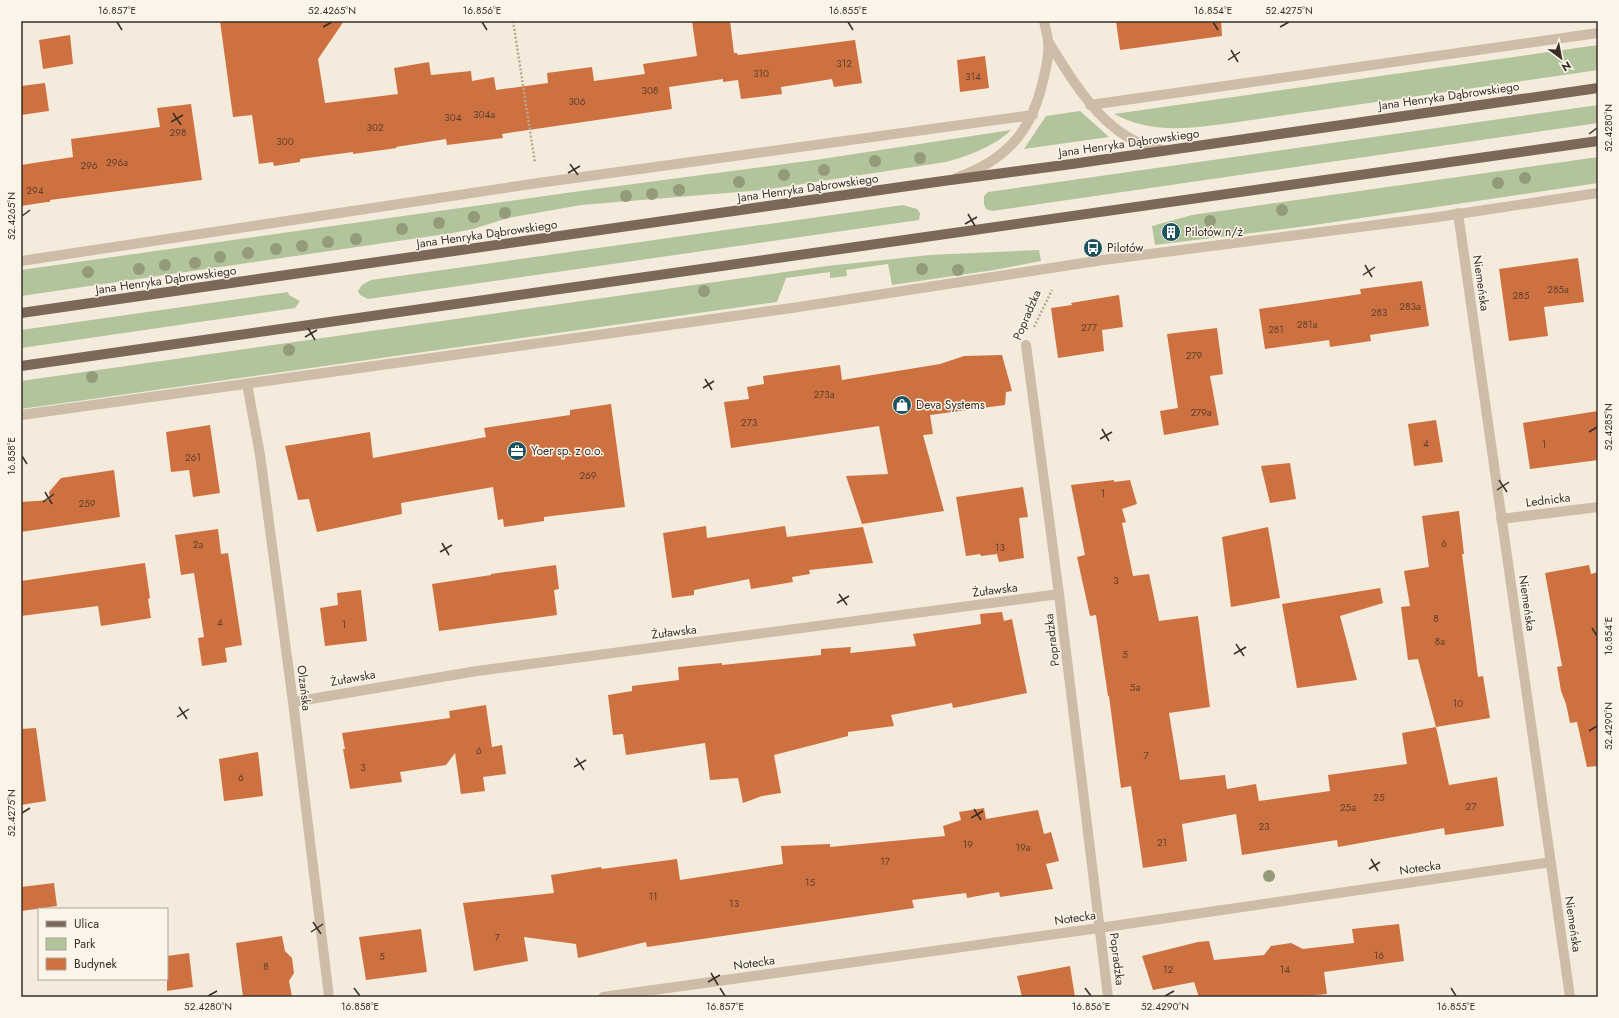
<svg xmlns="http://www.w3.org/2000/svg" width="1619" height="1018" font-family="Jost,sans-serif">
<rect width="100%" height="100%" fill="#f4ebdc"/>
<path fill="#b2c49b" d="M1598,45V70L1231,123C1201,127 1170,132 1140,124C1131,122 1122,118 1114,114Z
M1598,105V123L992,211L986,209L984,204V196L988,192Z
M1080,111L1109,137L1024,149L1046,116Z
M1011,130C995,146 968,156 946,162L763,190L581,205L508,218L473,229L453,233L21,296V270L573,192L815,160Z
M1598,157V183L1307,226L1155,245L1152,226L1192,215Z
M903,205L917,209L920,213L919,220L368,299L360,295L358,291L362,285L371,280Z
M1039,250L1041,261L994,270L892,285L888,264L846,270L847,276L830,278V272L786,278L777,302L21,409V381L827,266L930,255Z
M288,292L289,295L300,301L295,308L21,348V330Z"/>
<path fill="#ce7140" d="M220,21H344L318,59L325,103L398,94L394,68L429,62L431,75L471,71L472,81L494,77L496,90L548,83L547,73L592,67L594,81L645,74L643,64L697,56L692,21H730L734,53H737L738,55L855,40L862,83L834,87L832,79L781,87L782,94L741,99L738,80L723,82V79L669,87L672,109L502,134L503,138L447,145L446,139L396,147L397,148L353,154V152L300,159V162L274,166L273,162L259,164L252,115L233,117Z
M1116,21H1221L1222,36L1120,50Z
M70,35L73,64L43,69L39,40Z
M985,56L989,88L960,92L957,60Z
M45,83L49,111L21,115V86Z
M191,104L202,180L50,200V202H47L21,206V165L73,157L71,139L160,127L157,108Z
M1578,258L1584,302L1544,307L1548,336L1509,341L1499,269Z
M1422,281L1429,326L1370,335L1371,341L1330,347L1329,340L1265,349L1259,309L1361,294L1360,289Z
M1119,295L1123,327L1102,330L1104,351L1058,358L1051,308L1072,305L1071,303Z
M1217,328L1223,374L1210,376L1219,425L1164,435L1160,411L1178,408L1167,334Z
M1002,355L1012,391L1006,392L1005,405L930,415L933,434L923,435L944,511L862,524L846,476L888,474L879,426L731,448L724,402L749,399L747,387L764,384L763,376L840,365L842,380L940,364L964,356Z
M611,404L625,507L544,517V521L504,527L503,519L498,520L493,487L401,503L402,514L317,532L309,499L298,500L285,446L370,432L373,458L486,437L484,428L570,415V410Z
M1598,411V460L1530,469L1523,423Z
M1436,420L1443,462L1414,466L1408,424Z
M210,425L220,493L193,497L189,470L171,472L166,432Z
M1290,463L1296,499L1270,503L1261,466Z
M114,470L120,517L21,532V502L50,500L49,492L61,478Z
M1114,480V482L1130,480L1137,504L1122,509L1126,522L1122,523L1133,576L1149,574L1159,621L1198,616L1210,707L1169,713L1180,780L1225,775L1227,789L1256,784L1259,801L1330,791L1328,775L1407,764L1402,733L1436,727L1449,785L1497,777L1504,826L1445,835L1444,828L1338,847L1337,840L1242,855L1236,814L1182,824L1187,861L1143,868L1131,786L1121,788L1109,696H1108L1096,615L1090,616L1077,557L1085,555L1071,485Z
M1023,487L1028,517L1019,518L1024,558L999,562L997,554L981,556L980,554L966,556L956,497Z
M1459,511L1464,554H1462L1478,677L1483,676L1490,718L1436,727L1418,659L1408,660L1401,607L1410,606L1404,571L1429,567L1422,516Z
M706,526L707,538L785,526L787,537L863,527L873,563L809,570L810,574L792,577L793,582L751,589L749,579L694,590V595L672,598L663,533Z
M1268,527L1280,598L1231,607L1222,537Z
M218,529L221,554L228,553L242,645L225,648L227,662L202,666L198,638L204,637L194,573L181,575L175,535Z
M145,563L150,598L148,599L151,618L101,626L98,606L21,616V581Z
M556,565L559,589L554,590L557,615L439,631L432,584L491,575V574Z
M1589,565L1591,574L1598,572V766L1587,767L1577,722L1570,723L1566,704L1561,691L1557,667L1562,666L1545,573Z
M1380,588L1383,603L1340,616L1357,680L1297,688L1282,604Z
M361,590L367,641L325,646L320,608L338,605L337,593Z
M1002,612L1004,621L1012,619L1027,693L969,705L953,708L952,703L891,715L894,726L848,732V736L774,755L781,793L762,796L743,803L738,778L710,780L705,743L626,755L623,734L613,735L608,695L632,691V686L679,680L678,667L722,663V665L821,655V649L851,647L850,653L916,646L913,634L981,624L980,614Z
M486,705L492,747L502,745L506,774L483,777L485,791L461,794L455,753L446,765L400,772L402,782L350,789L343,749H345L342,733L450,718L449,711Z
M36,728L46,801L21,805V729Z
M258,752L263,796L224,801L219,759Z
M984,808L986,819L1038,810L1044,834L1051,832L1059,861L1046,864L1053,889L1000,897L999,892L967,898L966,893L912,900L914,908L647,947L646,942L578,958L576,944L524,937L528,961L474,971L463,903L554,893L551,875L601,867L602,869L677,859L680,880L783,864L781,846L830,844V847L945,836L943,826L961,820L959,812Z
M54,883L57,906L21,911V887Z
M1399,924L1404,961L1324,972L1327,994L1296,997H1199L1194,982L1153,990L1142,956L1198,942L1209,941L1214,960L1264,955L1271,946L1291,943L1303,949L1354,943L1352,929Z
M421,929L427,972L366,980L359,937Z
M282,936L285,951L292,958L294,973L289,981L292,997H243L236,943Z
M189,953L193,987L167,991V956Z
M1070,966L1075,997H1022L1017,976Z"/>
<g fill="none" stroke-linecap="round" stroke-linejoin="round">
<path stroke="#b9a691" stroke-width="2.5" stroke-dasharray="2 2" stroke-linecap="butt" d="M513,21L535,163
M1034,327L1052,290"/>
<path stroke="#cdbca7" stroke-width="10" d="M1049,43C1077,87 1107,141 1163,150
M1090,105L1598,33
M956,178C1004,161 1030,134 1042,85C1045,72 1050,55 1048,42C1048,35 1045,28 1044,21
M1458,213L1570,997
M21,261L538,183L1033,115
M1026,345L1059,594L1108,997
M247,384L260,455L293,702L329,997
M21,415L792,308L1103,260L1438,217L1598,193
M1501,519L1598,507
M293,702L477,671L1059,594
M603,997L1099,928L1551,862"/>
<path stroke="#7c6858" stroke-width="10" d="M21,313L943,181L1072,164L1598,88
M21,366L1598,141"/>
</g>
<g fill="#939b7a">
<circle cx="920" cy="158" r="6"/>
<circle cx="875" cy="161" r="6"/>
<circle cx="824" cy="170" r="6"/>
<circle cx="784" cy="175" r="6"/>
<circle cx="1525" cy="178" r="6"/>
<circle cx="739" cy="182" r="6"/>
<circle cx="1498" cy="183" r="6"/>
<circle cx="679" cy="190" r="6"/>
<circle cx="652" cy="194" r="6"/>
<circle cx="626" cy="196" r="6"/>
<circle cx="1282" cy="210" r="6"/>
<circle cx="505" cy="213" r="6"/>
<circle cx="474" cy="217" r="6"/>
<circle cx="1210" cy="221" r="6"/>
<circle cx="439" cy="223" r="6"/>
<circle cx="402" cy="229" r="6"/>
<circle cx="356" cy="239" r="6"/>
<circle cx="328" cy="242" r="6"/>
<circle cx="302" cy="246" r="6"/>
<circle cx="276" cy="249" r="6"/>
<circle cx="248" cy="253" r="6"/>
<circle cx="220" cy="257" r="6"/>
<circle cx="195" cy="263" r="6"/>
<circle cx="165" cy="265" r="6"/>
<circle cx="139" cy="269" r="6"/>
<circle cx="922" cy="269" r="6"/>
<circle cx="958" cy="270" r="6"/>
<circle cx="88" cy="272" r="6"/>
<circle cx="704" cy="291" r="6"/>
<circle cx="289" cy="350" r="6"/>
<circle cx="92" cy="377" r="6"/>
<circle cx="1269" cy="876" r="6"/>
</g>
<path fill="none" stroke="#392f28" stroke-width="1.5" d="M117,22L122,30M482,22L487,30M848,22L853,30M1213,22L1218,30M323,27L332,22M1280,27L1289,22M1231,50L1238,62M1228,60L1240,52M173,113L181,125M171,122L183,115M1589,134L1597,128M570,164L578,175M568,173L580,166M968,214L975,226M22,216L30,210M965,224L977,217M1365,265L1372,277M1363,275L1375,267M308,328L315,340M305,337L317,330M705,379L712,390M703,388L714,381M1102,429L1109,441M1589,432L1597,427M1100,439L1112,432M22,456L27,464M1499,480L1507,492M1497,490L1509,482M45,492L52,504M43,502L54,494M442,543L449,555M440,552L452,545M839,594L847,605M837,603L849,596M1592,628L1597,636M1236,644L1244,656M1234,654L1246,647M179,707L187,719M177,717L189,709M1589,731L1597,726M576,758L584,770M574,767L586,760M974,809L981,820M22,813L30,808M971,818L983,811M1371,859L1378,871M1369,869L1380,862M313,922L321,934M311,932L323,924M711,973L718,985M708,982L720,975M354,988L360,996M720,988L725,996M1085,988L1091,996M1451,988L1456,996M208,996L217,991M1165,996L1174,991"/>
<defs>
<g id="building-disc" transform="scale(1)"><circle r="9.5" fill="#1a525d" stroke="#fbf4e9"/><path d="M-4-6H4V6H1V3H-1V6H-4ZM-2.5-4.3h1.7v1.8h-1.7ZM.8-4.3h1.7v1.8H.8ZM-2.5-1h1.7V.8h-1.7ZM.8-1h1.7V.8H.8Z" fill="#fff"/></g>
<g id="bus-disc" transform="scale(1)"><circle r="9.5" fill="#1a525d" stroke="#fbf4e9"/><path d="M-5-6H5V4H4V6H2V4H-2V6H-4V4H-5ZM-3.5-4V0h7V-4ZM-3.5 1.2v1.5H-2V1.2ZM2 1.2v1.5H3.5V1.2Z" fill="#fff"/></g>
<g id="shop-disc" transform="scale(1)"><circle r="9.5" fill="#1a525d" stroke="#fbf4e9"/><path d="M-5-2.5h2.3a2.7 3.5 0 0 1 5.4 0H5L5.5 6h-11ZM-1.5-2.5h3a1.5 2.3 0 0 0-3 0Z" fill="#fff"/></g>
<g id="office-disc" transform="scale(1)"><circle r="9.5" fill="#1a525d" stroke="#fbf4e9"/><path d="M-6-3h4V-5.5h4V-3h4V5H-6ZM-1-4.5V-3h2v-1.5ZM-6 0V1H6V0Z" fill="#fff"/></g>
</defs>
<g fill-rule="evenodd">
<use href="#building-disc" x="1171" y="232"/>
<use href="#bus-disc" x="1093" y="248"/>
<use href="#shop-disc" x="902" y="405"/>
<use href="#office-disc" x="517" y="451"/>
</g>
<g text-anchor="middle" stroke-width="3" stroke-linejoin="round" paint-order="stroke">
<g font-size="10" fill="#5e402e">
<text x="844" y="67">312</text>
<text x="761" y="77">310</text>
<text x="973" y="80">314</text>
<text x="650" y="94">308</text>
<text x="577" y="105">306</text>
<text x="484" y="118">304a</text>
<text x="453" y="121">304</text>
<text x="375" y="131">302</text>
<text x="178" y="136">298</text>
<text x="285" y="145">300</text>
<text x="117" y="166">296a</text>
<text x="89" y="169">296</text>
<text x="35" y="194">294</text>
<text x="1558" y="293">285a</text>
<text x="1521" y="299">285</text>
<text x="1410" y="310">283a</text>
<text x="1379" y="316">283</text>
<text x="1307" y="328">281a</text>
<text x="1089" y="331">277</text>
<text x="1276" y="333">281</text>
<text x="1194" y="359">279</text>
<text x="824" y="398">273a</text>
<text x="1201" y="416">279a</text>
<text x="749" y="426">273</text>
<text x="1426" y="447">4</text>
<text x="1544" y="448">1</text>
<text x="193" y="461">261</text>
<text x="588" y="479">269</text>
<text x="1103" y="497">1</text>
<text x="87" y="507">259</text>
<text x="1444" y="547">6</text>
<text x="198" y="548">2a</text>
<text x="1000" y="551">13</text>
<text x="1116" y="584">3</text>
<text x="1436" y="622">8</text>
<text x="220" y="626">4</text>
<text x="344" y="628">1</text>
<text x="1440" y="645">8a</text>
<text x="1125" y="658">5</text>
<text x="1135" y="691">5a</text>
<text x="1458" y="707">10</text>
<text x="479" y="754">6</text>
<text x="1146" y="759">7</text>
<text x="363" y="771">3</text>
<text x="241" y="781">6</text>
<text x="1379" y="801">25</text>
<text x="1471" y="810">27</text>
<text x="1348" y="811">25a</text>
<text x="1264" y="830">23</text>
<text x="1162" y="846">21</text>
<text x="968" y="848">19</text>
<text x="1023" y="851">19a</text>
<text x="885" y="865">17</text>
<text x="810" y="886">15</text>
<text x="653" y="900">11</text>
<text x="734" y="907">13</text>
<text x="497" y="941">7</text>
<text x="1379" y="959">16</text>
<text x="382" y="960">5</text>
<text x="266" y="970">8</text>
<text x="1168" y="973">12</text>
<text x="1285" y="973">14</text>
</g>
<g font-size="12" fill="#392f28" stroke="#fbf4e9">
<text transform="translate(1449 96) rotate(-8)" y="4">Jana Henryka Dąbrowskiego</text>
<text transform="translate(1129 143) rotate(-8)" y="4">Jana Henryka Dąbrowskiego</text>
<text transform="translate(808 188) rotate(-8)" y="4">Jana Henryka Dąbrowskiego</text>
<text transform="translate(487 234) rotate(-8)" y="4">Jana Henryka Dąbrowskiego</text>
<text transform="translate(166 280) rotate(-8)" y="4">Jana Henryka Dąbrowskiego</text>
<text transform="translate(1481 283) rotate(82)" y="4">Niemeńska</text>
<text transform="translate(1027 315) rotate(-67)" y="4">Popradzka</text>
<text transform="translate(1548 500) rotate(-7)" y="4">Lednicka</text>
<text transform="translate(995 590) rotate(-7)" y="4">Żuławska</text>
<text transform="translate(1527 603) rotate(82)" y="4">Niemeńska</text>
<text transform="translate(674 632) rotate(-7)" y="4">Żuławska</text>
<text transform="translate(1052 640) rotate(-97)" y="4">Popradzka</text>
<text transform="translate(353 678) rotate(-10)" y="4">Żuławska</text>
<text transform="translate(304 688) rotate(83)" y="4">Olzańska</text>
<text transform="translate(1420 868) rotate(-8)" y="4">Notecka</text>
<text transform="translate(1075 918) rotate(-8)" y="4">Notecka</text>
<text transform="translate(1573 924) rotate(82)" y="4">Niemeńska</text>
<text transform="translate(1117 959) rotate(83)" y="4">Popradzka</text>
<text transform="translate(754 963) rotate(-8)" y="4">Notecka</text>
</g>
<g font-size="12" fill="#392f28" stroke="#fbf4e9" text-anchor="start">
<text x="1185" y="236">Pilotów n/ż</text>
<text x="1107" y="252">Pilotów</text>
<text x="916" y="409">Deva Systems</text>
<text x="531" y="455">Yoer sp. z o.o.</text>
</g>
</g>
<rect width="1619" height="1018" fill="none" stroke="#fbf4e9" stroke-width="44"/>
<rect x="38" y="908" width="130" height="72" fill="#fbf4e9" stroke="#ada59c"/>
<rect x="46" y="921" width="20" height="6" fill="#7c6858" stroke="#ada59c"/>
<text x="74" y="928" font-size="12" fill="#392f28">Ulica</text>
<rect x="46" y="938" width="20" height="12" fill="#b2c49b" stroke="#ada59c"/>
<text x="74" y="948" font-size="12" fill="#392f28">Park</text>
<rect x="46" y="958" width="20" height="12" fill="#ce7140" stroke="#ada59c"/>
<text x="74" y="968" font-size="12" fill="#392f28">Budynek</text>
<g transform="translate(1561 58) rotate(148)" stroke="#fbf4e9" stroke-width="3" paint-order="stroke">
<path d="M0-3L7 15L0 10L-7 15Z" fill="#392f28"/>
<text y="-6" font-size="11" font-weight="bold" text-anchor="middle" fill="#392f28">N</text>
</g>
<rect x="22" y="22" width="1575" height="974" fill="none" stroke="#392f28" stroke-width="1.5"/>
<g font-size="10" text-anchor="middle" fill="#392f28">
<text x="117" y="14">16.857°E</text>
<text x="332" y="14">52.4265°N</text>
<text x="482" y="14">16.856°E</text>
<text x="848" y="14">16.855°E</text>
<text x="1213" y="14">16.854°E</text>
<text x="1289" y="14">52.4275°N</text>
<text transform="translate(1608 128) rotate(-90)" y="4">52.4280°N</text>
<text transform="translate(11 216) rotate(-90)" y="4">52.4265°N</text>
<text transform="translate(1608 427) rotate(-90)" y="4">52.4285°N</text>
<text transform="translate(11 456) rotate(-90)" y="4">16.858°E</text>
<text transform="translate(1608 636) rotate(-90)" y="4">16.854°E</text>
<text transform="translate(1608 726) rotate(-90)" y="4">52.4290°N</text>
<text transform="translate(11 813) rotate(-90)" y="4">52.4275°N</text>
<text x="208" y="1010">52.4280°N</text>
<text x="360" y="1010">16.858°E</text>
<text x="725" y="1010">16.857°E</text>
<text x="1091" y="1010">16.856°E</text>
<text x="1165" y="1010">52.4290°N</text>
<text x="1456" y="1010">16.855°E</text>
</g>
</svg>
